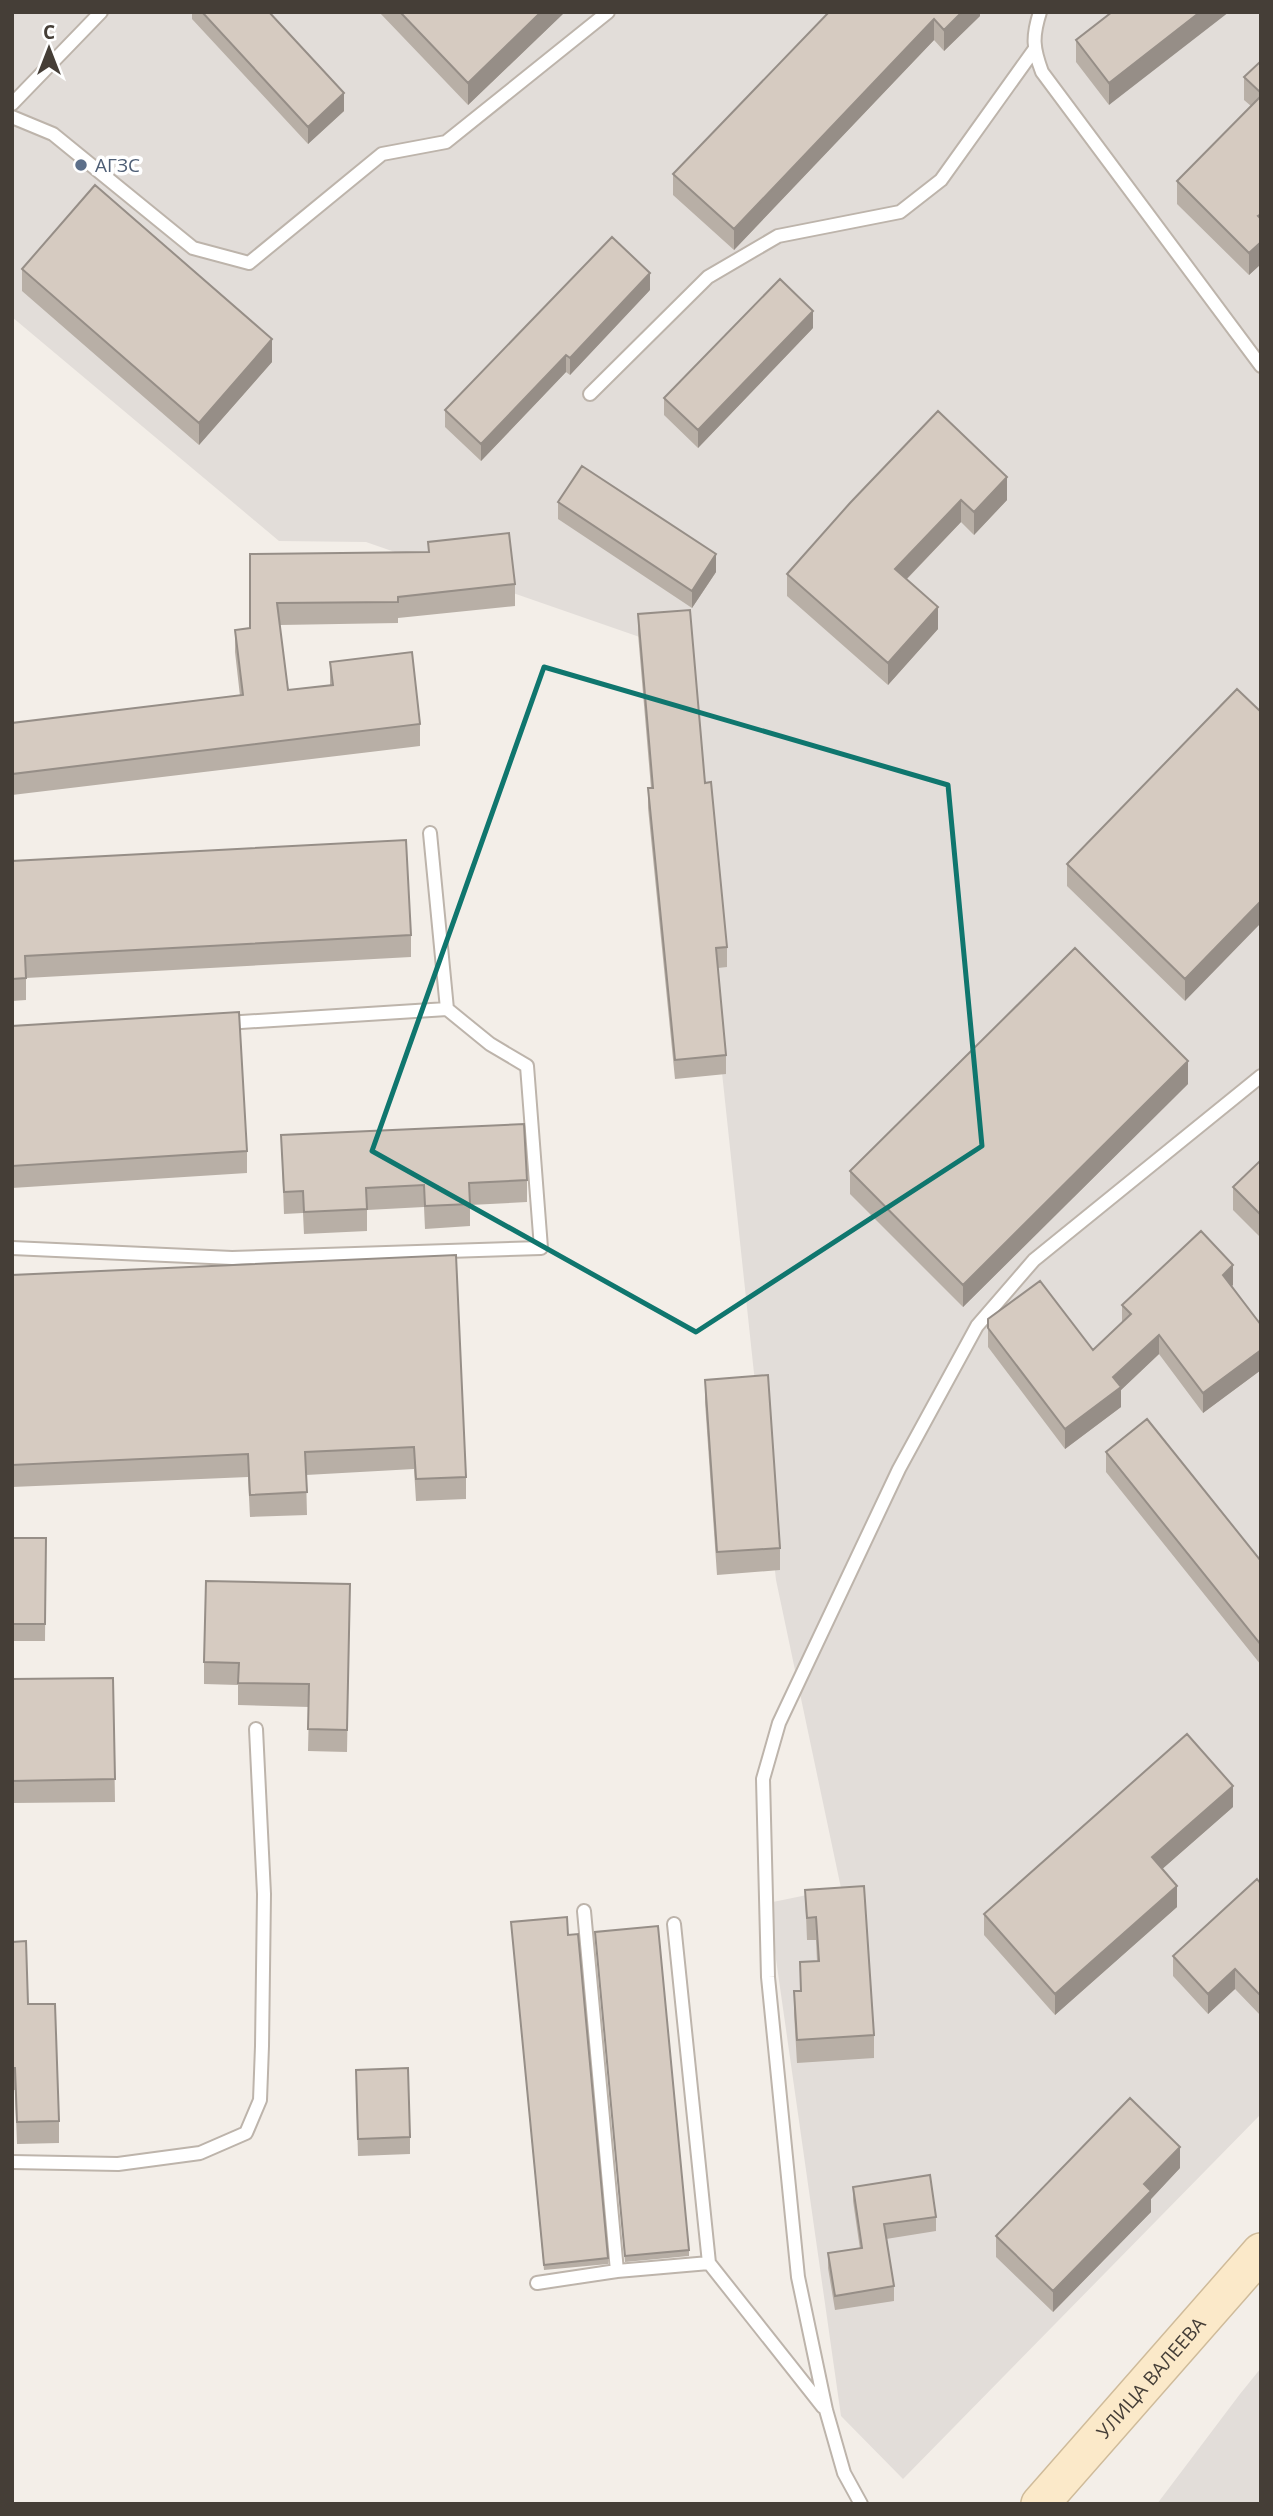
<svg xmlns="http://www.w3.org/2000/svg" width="1273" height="2516" font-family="'Open Sans',sans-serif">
<rect width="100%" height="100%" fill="#f3eee8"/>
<path fill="#e2ddd9" d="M12,12H1261V2114L903,2479L841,2416L768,1903L841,1888L776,1580L677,650L366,542L279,541L12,317Z
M1261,2368V2504H1157L1240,2394Z"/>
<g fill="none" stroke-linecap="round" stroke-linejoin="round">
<g stroke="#bdb4ab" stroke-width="16">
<path id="lane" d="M1040,12C1032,37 1033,48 1042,72L1261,366
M12,104L101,12
M12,117L53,134L193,248L249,263L382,154L446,142L608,12
M590,394L708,277L778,236L900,212L941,180L1034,50
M226,1023L447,1009
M12,1248L232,1258L541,1248L527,1066L490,1044L447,1009L430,833
M584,1911L617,2271L709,2263
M674,1924L709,2263L823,2407
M12,2162L118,2164L200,2153L246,2133L260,2100L262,2046L264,1894L256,1729
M537,2283L617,2271
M861,2504L844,2473L826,2410L798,2277L768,1977L763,1779L779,1723L899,1469L977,1326L1034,1260L1261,1076"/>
</g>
<g stroke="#cfbb9a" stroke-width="40">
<g id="secondary">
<path id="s1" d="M1040,2504L1261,2252"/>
</g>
</g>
<use href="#lane" stroke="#fff" stroke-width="12"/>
<use href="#secondary" stroke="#fbe9c9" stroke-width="37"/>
</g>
<path fill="#b8afa6" d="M192,12H269L344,111L308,144L192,19Z
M379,12H565L468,105Z
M829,12H980V16L944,51L934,40L734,250L673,195V174Z
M1112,12L1109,105L1076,62V40Z
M1261,61V264L1249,275L1177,204V181L1251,106L1244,100V77Z
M22,269L272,362L199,445L22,291Z
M650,290L570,375L566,372L481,461L445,427V410Z
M813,328L698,448L664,415V398Z
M938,411L1007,500L974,535L961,522L907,579L938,629L888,685L787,596V574Z
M558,502L716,572L692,608L558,519Z
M428,542L515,584V606L398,618V623L280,625L288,690L330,685V662L420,724V746L12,795V723L240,696L235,652V630L250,628V554L428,552Z
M638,614L705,783L727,947V967L718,968L726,1055V1074L675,1079L648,808V788H651L638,634Z
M1237,689L1185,1001L1067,886V864Z
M12,861L411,935V957L26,978V1000L12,1001Z
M12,1026L247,1151V1173L12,1188Z
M1188,1084L963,1307L850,1194V1171Z
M281,1135L527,1180V1202L470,1205V1226L425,1229L424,1207L367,1210V1231L304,1234L303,1213L284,1214Z
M1261,1160V1238L1233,1210V1187Z
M456,1255L466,1477V1499L416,1501L414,1469L306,1475L307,1515L250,1517L248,1477L12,1487V1275Z
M1233,1285L1232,1286L1261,1325V1370L1203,1413L1159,1354L1121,1390V1407L1065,1449L988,1347V1319L1093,1350L1122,1323V1305Z
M705,1380L780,1548V1570L717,1575L705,1402Z
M1106,1452L1261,1561V1665L1106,1472Z
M12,1538H46L45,1641H12Z
M350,1584L347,1752L308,1751L309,1707L238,1705V1685L204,1684V1662Z
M113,1678L115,1802L12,1803V1679Z
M1233,1807L1162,1869L1177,1907L1055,2015L984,1935V1914Z
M1261,1884V2016L1235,1989L1208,2014L1173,1976V1956Z
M805,1890L874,2035V2058L797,2063L794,2013V1991H800V1962L817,1961L816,1940H807Z
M511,1922L608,2258V2264L544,2270Z
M595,1932L689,2250V2256L625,2262Z
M12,1942L59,2121V2143L17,2144L15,2090H12Z
M356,2087L410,2137V2154L358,2156Z
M1180,2168L1151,2199V2212L1053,2312L996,2257V2236Z
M853,2187L936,2217V2231L886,2239L894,2286V2301L835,2310L828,2268V2253L860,2249L853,2201Z"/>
<path fill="#968e87" d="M541,12H565L468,105V83Z
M962,12H980V16L944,51V30Z
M1200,12H1229L1109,105V83Z
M934,19V40L734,250V229Z
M344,93V111L308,144V127Z
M1261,242V264L1249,275V253Z
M650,273V290L570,375V358Z
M813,311V328L698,448V430Z
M272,339V362L199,445V423Z
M566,355V372L481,461V444Z
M1007,477V500L974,535V512Z
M961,500V522L895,591V569Z
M716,554V572L692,608V591Z
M938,607V629L888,685V663Z
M1261,901V923L1185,1001V979Z
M1188,1061V1084L963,1307V1285Z
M1233,1265V1285L1223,1294V1275Z
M1159,1335V1354L1121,1390V1407L1065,1449V1429L1113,1377Z
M1261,1350V1370L1203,1413V1393Z
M1233,1786V1807L1152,1878V1857Z
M1177,1886V1907L1055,2015V1994Z
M1235,1969V1989L1208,2014V1994Z
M1180,2147V2168L1151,2199V2212L1053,2312V2291L1144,2184Z"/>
<path fill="#d6cbc1" stroke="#968e87" stroke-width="2" d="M202,12H269L344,93L308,127Z
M400,12H541L468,83Z
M829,12H962L944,30L934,19L734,229L673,174Z
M1112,12H1200L1109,83L1076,40Z
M1261,61V93L1244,77Z
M1261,96V214L1258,216L1261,219V242L1249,253L1177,181Z
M95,185L272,339L199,423L22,269Z
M612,237L650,273L570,358L566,355L481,444L445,410Z
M780,279L813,311L698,430L664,398Z
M938,411L1007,477L974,512L961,500L895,569L938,607L888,663L787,574L850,503Z
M582,466L716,554L692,591L558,502Z
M509,533L515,584L398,597V602L277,603L288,690L333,685L330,662L412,652L420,724L12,774V723L243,695L235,630L250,628V554L429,552L428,542Z
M690,610L705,783L711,782L727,947L716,948L726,1055L675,1060L648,788H653L638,614Z
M1237,689L1261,712V901L1185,979L1067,864Z
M406,840L411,935L25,956L26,978L12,979V861Z
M1075,948L1188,1061L963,1285L850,1171Z
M239,1012L247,1151L12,1166V1026Z
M524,1124L527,1180L469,1183L470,1204L425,1206L424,1185L366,1188L367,1209L304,1212L303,1191L284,1192L281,1135Z
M1261,1160V1215L1233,1187Z
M1201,1231L1233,1265L1223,1275L1261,1325V1350L1203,1393L1159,1335L1113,1377L1121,1387L1065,1429L988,1328V1319L1040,1281L1093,1350L1131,1314L1122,1305Z
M456,1255L466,1477L416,1479L414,1447L305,1452L307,1492L250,1495L248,1454L12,1465V1275Z
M768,1375L780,1548L717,1552L705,1380Z
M1147,1419L1261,1561V1645L1106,1452Z
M12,1538H46L45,1624H12Z
M206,1581L350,1584L347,1730L308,1729L309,1684L238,1683L239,1663L204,1662Z
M113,1678L115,1779L12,1781V1679Z
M1187,1734L1233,1786L1152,1857L1177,1886L1055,1994L984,1914Z
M1257,1879L1261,1884V1996L1235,1969L1208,1994L1173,1956Z
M864,1886L874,2035L797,2040L794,1991H801L800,1962L819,1961L816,1917L807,1918L805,1890Z
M567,1917L568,1935L578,1934L608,2258L544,2265L511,1922Z
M658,1926L689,2250L625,2256L595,1932Z
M26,1941L28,2004H55L59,2121L17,2122L15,2068H12V1942Z
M408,2068L410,2137L358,2139L356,2070Z
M1130,2098L1180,2147L1144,2184L1151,2191L1053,2291L996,2236Z
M930,2175L936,2217L884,2224L894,2286L835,2296L828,2253L862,2248L853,2187Z"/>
<path fill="none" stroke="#0f766e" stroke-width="5" stroke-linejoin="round" d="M544,667L948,785L982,1146L696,1332L372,1151Z"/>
<circle fill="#5c6f8a" stroke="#fff" stroke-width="2.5" cx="81" cy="165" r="7"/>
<g text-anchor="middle" stroke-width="7" stroke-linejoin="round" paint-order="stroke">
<g font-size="19" fill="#4e5e75" stroke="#fff" text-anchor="start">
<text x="95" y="172">АГЗС</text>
</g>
<g font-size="19" fill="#453e37" stroke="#fff">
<text dy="7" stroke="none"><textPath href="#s1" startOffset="168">УЛИЦА ВАЛЕЕВА</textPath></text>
</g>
</g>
<rect width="1273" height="2516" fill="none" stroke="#453e37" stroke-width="28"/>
<g transform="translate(49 49)" stroke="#ffffff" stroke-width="5" paint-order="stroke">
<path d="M0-5L12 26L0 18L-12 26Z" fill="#453e37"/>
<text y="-10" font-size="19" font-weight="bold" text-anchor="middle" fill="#453e37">С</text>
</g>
</svg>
